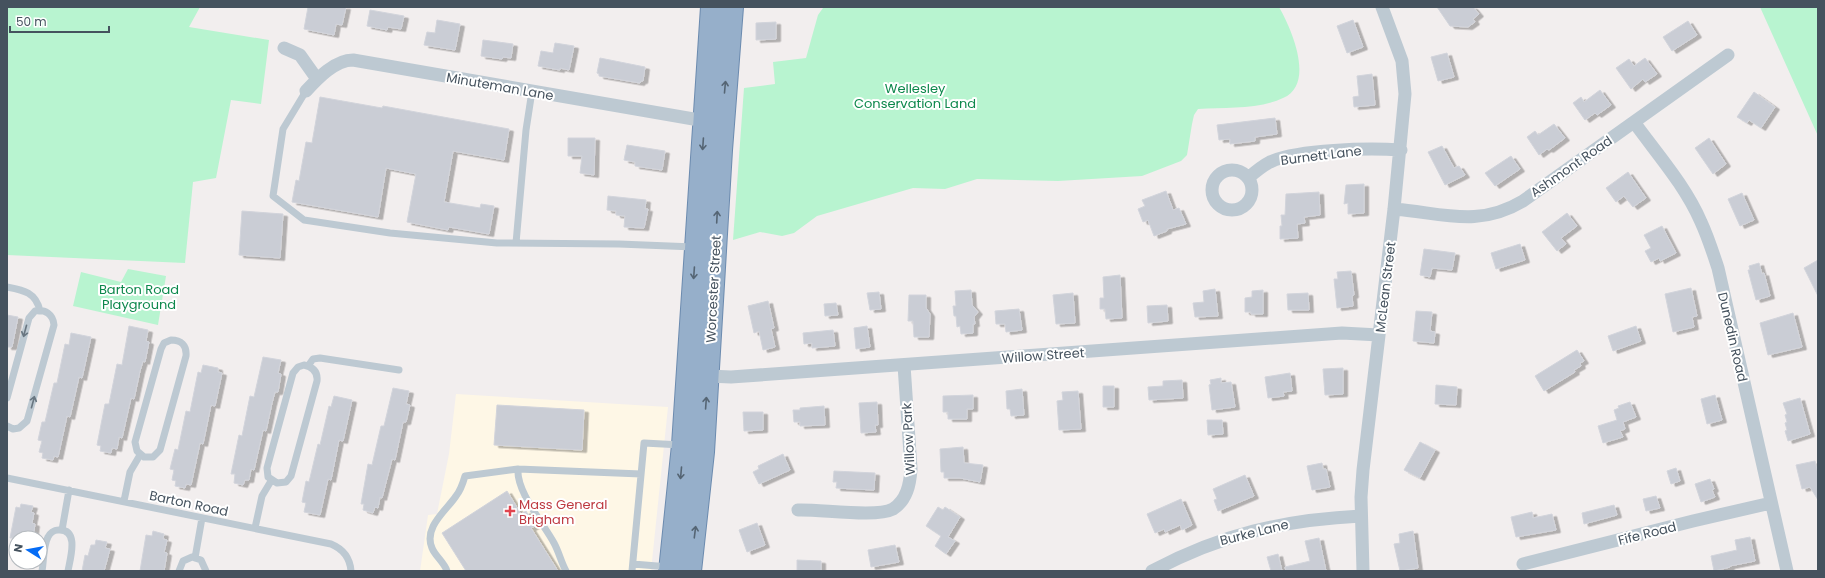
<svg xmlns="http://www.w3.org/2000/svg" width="1825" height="578" font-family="Poppins,sans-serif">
<defs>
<filter id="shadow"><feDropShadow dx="4.5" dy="2.5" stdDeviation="0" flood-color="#0004"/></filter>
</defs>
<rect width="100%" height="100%" fill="#f2eeee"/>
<path fill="#fef7e6" d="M456,394L668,407L651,571H420L428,515L437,514L449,454Z"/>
<path fill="#b8f4d0" d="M7,7H200L189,27L269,40L261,104L231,100L216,178L193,182L185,263L7,255Z
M830,7H1279C1291,28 1316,84 1283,98C1258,110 1226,107 1198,109L1194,115L1192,124L1187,155L1181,161L1142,176L1058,181L977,179L945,189L913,188L817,216L794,233L782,236L760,232L733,240L744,88L775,84L773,62L806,58L818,15L823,8Z
M1760,7H1818V136Z
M128,269L166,276L158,325L73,306L81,272L121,282Z"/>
<path fill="#cacdd5" stroke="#d2d4db" filter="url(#shadow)" d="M308,7H346L342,25L336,24L334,35L304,29Z
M1437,7H1473L1479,14L1473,19L1475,22L1468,27L1450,26Z
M370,10L404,16L401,29L388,27L387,30L367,26Z
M437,20L460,24L455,50L424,45L427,32L435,33Z
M1353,20L1363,47L1347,53L1337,26Z
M1688,21L1697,35L1672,51L1663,37Z
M776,22V39L756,40V23Z
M483,40L513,44L511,58L503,57L502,59L481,56Z
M555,43L574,46L569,70L560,68V70L538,66L541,51L553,53Z
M1447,53L1454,77L1438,81L1431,57Z
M600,58L645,67L643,81H641L640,83L599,76V74L597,73Z
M1645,58L1657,74L1645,82L1643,79L1631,89L1616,68L1629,59L1634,66Z
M1372,74L1375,105L1354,107L1353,97L1359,96L1357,76Z
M1600,90L1611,105L1597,115L1595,113L1585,120L1573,103L1581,97L1584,102Z
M1754,92L1775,107L1761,128L1749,120L1747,123L1737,117Z
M320,97L382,108L383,106L509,129L504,160L453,151L444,202L480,208L481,204L494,206L489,234L449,227L448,230L407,222L416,174L386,168L378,217L292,202L296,180L299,181L306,142L312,143Z
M1275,118L1277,134L1255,137V141L1230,144V139L1219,140L1217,125Z
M1554,124L1565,138L1549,150L1547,149L1539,155L1527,137L1535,131L1538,135Z
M568,138H595L594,175L580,173L582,156H568Z
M1709,138L1726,164L1713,174L1695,148Z
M627,145L665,151L662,170L635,166V162L624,160Z
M1442,146L1454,168L1459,166L1465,175L1445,185L1428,152Z
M1511,156L1520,169L1495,186L1485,173Z
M1628,172L1646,198L1633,207L1624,196L1616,202L1606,188Z
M1364,184V213L1348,214V203L1344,204L1346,185Z
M1166,191L1173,210L1179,208L1186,224L1167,229V231L1154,236L1148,220L1143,222L1138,209L1145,206L1142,200Z
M1319,192L1320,215L1304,217L1305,223L1297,224L1298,238L1280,239V226H1282L1281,215H1285L1286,194Z
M1742,193L1754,220L1740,226L1728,199Z
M608,196L646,200L645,209H648L644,228L624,227L625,216L616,215V211L607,210Z
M242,211L283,214L280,258L239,255Z
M1567,213L1577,226L1561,238L1566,244L1557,251L1542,232Z
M1662,226L1676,253L1660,261L1659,258L1651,262L1645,251L1651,248L1644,235Z
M1520,244L1525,260L1496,269L1491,253Z
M1424,249L1455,253L1452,270L1432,268L1430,277L1420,275Z
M1818,260V296L1804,268Z
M1759,263L1762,274L1764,273L1770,296L1756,300L1748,270H1750L1749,266Z
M1351,271L1354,295L1352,296L1353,306L1337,308L1334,279H1338L1337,272Z
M1120,275L1122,318L1106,319L1105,309H1100V298H1104L1103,277Z
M1691,288L1697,316L1692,317L1694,327L1673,332L1665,294Z
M1215,289L1218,316L1195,317L1193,303L1204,302L1203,291Z
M971,290L972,305L978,312L974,317L975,324H973V333L961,334L960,326L957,327L956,316H954L953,306H956L955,291Z
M1263,290V314H1251V312H1245V298L1252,297V291Z
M879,292L881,309L870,310L867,293Z
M1073,293L1075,323L1056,324L1053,295Z
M1308,293L1309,310H1288L1287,294Z
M909,295H926V308L930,314L929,337H914L913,321H908Z
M768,301L774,328L771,329L775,347L763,350L759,331L754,333L748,306Z
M836,303L838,315L825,316L824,304Z
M1167,305L1168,321L1148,323L1147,306Z
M1019,309L1022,330L1006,332L1005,324H996L995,311Z
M1416,311L1432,312L1430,331L1435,332L1434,343L1413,341Z
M1793,313L1802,347L1768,355L1760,323Z
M7,315L18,317L12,347H7Z
M129,326L148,330L146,341L149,342L145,362L143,361L140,371L134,399L131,398L122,438L119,437L117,449L112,448L111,453L100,451L101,446L97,445L105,404H109L117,364L122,365Z
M867,326L870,347L856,349L854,328Z
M1636,326L1641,341L1613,351L1608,336Z
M833,330L835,346L812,348V343L804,344L803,333Z
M71,333L91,337L82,378L79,377L70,417L67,416L58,457L54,456L53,460L42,458L43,453L39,452L42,441L38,440L42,422H45L54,383H57L65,344L69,345Z
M1577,350L1584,361L1580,363L1581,366L1574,370L1575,372L1544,391L1535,376Z
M263,357L281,360L278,373L281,374L278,392H275L272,403L266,431L263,430L254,470L251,469L249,480H245L243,485L234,483L235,474H231L239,435L242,436L250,396L254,397Z
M203,365L218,368V372L222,373L215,406L211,405L203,444L200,443L191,485L186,484L185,488L175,486L176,481L172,480L174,470L170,469L175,449L178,450L186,411L190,412L198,372L201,373Z
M1343,368V394L1325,395L1323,369Z
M1290,373L1292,391L1283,392L1284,396L1268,398L1265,377Z
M1221,378V383L1231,382L1235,407L1212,410L1209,385L1211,384L1210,380Z
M1182,380L1183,398L1149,400L1148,387L1163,386V381Z
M1436,385L1457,387L1456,405L1435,404Z
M1103,386H1114V407H1103Z
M393,388L409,391L406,404L410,405L406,422H403L395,460L392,459L382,498L380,497L378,508L375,507L373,513L363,510L364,504H361L368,464L372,465L381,426H384Z
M1022,389L1024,415L1011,416L1010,409H1007L1006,391Z
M1078,391L1081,429L1059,430L1057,401L1063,400L1062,392Z
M973,395V409H967V419H948V412H943V396Z
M1715,395L1722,420L1707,424L1701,399Z
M334,396L352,400L343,441L339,440L331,480L328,479L320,515L304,512L306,503L302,502L306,481L309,482L318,444L320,445L329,406L331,407Z
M1800,398L1810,434L1788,441L1785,431L1787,430L1785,423L1787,422L1785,415L1787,414L1783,403Z
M877,402L878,425H875L876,432L861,433L859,403Z
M1630,402L1636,417L1623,422L1625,429L1620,431L1623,437L1603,443L1598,426L1617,420L1614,410L1619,408L1618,406Z
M497,405L584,410L582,450L494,445Z
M824,406L825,425L800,426V422H794L793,410H800V408Z
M743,412H763V430L744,431Z
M1207,420H1222L1223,434L1208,435Z
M1420,442L1435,450L1420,478L1404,470Z
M963,447L964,463L983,465L980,482L960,478H944V472H941L940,449Z
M783,454L790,470L759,484L753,472L759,469L758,466Z
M1815,461L1818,474V500L1810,487L1802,489L1796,465Z
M1322,463L1323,469H1326L1330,487L1312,490L1307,466Z
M1676,468L1680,481L1671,484L1667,471Z
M834,471L875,473L874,490L836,488L837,482H833Z
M1245,475L1254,496L1218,511L1214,500L1217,499L1213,489Z
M1710,479L1714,489L1712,490L1715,497L1701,502L1695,484Z
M507,491L521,514L526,511L535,526L531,528L558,571H466L442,533Z
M1656,496L1660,508L1646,511L1643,499Z
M1181,499L1192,525L1182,530L1180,525L1165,532L1164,529L1155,533L1147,514Z
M21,504L33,506L31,512L34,513L32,523L35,524L33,538H10L16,507L20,508Z
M1614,505L1617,515L1584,524L1582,513Z
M938,507L943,510L945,507L960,517L948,537L955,541L946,554L935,546L941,536L926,526Z
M1532,512L1533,518L1552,514L1556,530L1516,537L1511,517Z
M757,523L765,545L747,552L739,530Z
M153,531L164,534L163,539L167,540L164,552L167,553L164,571H140L146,535L152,536Z
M1413,531L1418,568L1400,571L1394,544L1400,543L1399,534Z
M1750,537L1755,561L1730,566V567L1714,571L1711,556L1737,550L1735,540Z
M1319,538L1326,571H1286L1285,567L1310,561L1305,541Z
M96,540L107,542L105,548L110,549L104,571H82L85,555L88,556L91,545H95Z
M895,545L899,562L871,567L868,550Z
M1278,554L1282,571H1271L1267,557Z
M797,560L821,561V571H797Z"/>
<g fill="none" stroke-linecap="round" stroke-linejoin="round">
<g stroke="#6c8baf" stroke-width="24">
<path id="trunk" d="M670,571L683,445L712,7
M690,571L703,452L721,150L732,7"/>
</g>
<path stroke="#bdc9d2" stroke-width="7" d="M306,91L283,129L273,196L304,220L390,233L497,243L619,244L694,247
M516,243L526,130L532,91
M7,287C23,290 36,292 40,311
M171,340C181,340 187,345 186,356L160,450L153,457H144L137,451L135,442L161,349L164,343Z
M304,365C313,367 318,372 317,381L291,476L286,482L277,483L268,477L267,468L293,373L298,367Z
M308,366L313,359L320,358L399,370
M7,398L29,318L35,311C45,309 53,314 54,325L27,421L19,428L13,429L7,426
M518,469C516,491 543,523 554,543C559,552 561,562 566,571
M7,478L331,544C343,549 350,558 351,571
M124,501L130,472L140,455
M255,528L262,496L271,481
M62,530L69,490
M195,558L202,518
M633,564L669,567
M42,571C44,561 43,546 48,537C50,533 54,530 58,530C80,528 70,559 68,571
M179,571L183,561L192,557L201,560L206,571
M447,571C444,562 435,556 432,548C423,527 447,510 456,496C461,490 463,483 465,476L518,469L641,474
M632,571L644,443L681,445"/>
<path stroke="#bdc9d2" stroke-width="13" d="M284,48L300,55L317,79
M306,91C318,78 335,60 353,60L705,121
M1634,122C1657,154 1685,185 1701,222C1708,237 1713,253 1718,268L1787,571
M1212 190a20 20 0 1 1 40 0a20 20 0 1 1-40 0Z
M1248,178C1255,172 1262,166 1270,162C1298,149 1369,148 1401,150
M1394,209C1443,213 1478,228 1523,201L1728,55
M708,376L731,377L1342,333L1379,335
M798,510C820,509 876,518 893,509C907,500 910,484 911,469L904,365
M1523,564L1693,521L1771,503
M1152,571C1222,534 1283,520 1361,516
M1363,571L1361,497L1363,470L1394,209L1405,94L1402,61L1382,7"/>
<use href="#trunk" stroke="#96afca" stroke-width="22"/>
</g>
<defs><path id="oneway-shaft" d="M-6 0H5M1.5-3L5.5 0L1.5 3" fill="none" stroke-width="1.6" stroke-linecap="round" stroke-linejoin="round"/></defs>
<g stroke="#556574">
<use href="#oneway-shaft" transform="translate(725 87) rotate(-85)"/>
<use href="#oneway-shaft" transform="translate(703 144) rotate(94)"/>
<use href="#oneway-shaft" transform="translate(717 217) rotate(-87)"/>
<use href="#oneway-shaft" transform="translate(694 273) rotate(94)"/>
<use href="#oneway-shaft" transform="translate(706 403) rotate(-86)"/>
<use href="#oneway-shaft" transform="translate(681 473) rotate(95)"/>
<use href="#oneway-shaft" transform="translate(695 532) rotate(-83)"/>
</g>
<g stroke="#697681">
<use href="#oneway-shaft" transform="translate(25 331) rotate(105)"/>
<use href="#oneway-shaft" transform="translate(33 402) rotate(-75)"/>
</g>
<path fill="#e0444e" stroke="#fff" stroke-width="1.5" d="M508 505h4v4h4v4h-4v4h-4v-4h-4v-4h4z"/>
<g text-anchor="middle" stroke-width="4" stroke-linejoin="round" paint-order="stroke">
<g font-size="13" fill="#45525e" stroke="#fff">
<text transform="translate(500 86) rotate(10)" y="5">Minuteman Lane</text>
<text transform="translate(1321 155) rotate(-7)" y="5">Burnett Lane</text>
<text transform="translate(1571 166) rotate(-35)" y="5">Ashmont Road</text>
<text transform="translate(1385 287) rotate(-83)" y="5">McLean Street</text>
<text transform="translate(713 289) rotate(-87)" y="5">Worcester Street</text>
<text transform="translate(1733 337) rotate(77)" y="5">Dunedin Road</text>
<text transform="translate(1043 355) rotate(-4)" y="5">Willow Street</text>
<text transform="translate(908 439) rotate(-93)" y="5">Willow Park</text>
<text transform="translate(189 503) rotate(12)" y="5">Barton Road</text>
<text transform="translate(1254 532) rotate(-14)" y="5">Burke Lane</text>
<text transform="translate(1647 533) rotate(-14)" y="5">Fife Road</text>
</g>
<g font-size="13" fill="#0d884c" stroke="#fff">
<text x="915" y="93">Wellesley<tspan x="915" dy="15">Conservation Land</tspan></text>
<text x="139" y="294">Barton Road<tspan x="139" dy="15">Playground</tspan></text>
</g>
<g font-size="13" fill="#be3a42" stroke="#fff" text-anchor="start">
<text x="519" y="509">Mass General<tspan x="519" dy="15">Brigham</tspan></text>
</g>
</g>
<rect width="1825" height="578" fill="none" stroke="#45525e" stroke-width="16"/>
<g transform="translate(28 550) rotate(281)"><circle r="19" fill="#ffffff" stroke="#b5babf"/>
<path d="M0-3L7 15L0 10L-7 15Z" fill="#056cf5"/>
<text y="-6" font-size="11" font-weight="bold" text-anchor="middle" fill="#45525e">N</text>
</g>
<path d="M10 26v6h99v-6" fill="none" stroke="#45525e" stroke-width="2"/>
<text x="16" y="26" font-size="12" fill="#45525e" stroke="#ffffff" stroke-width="3" paint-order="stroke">50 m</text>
</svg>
